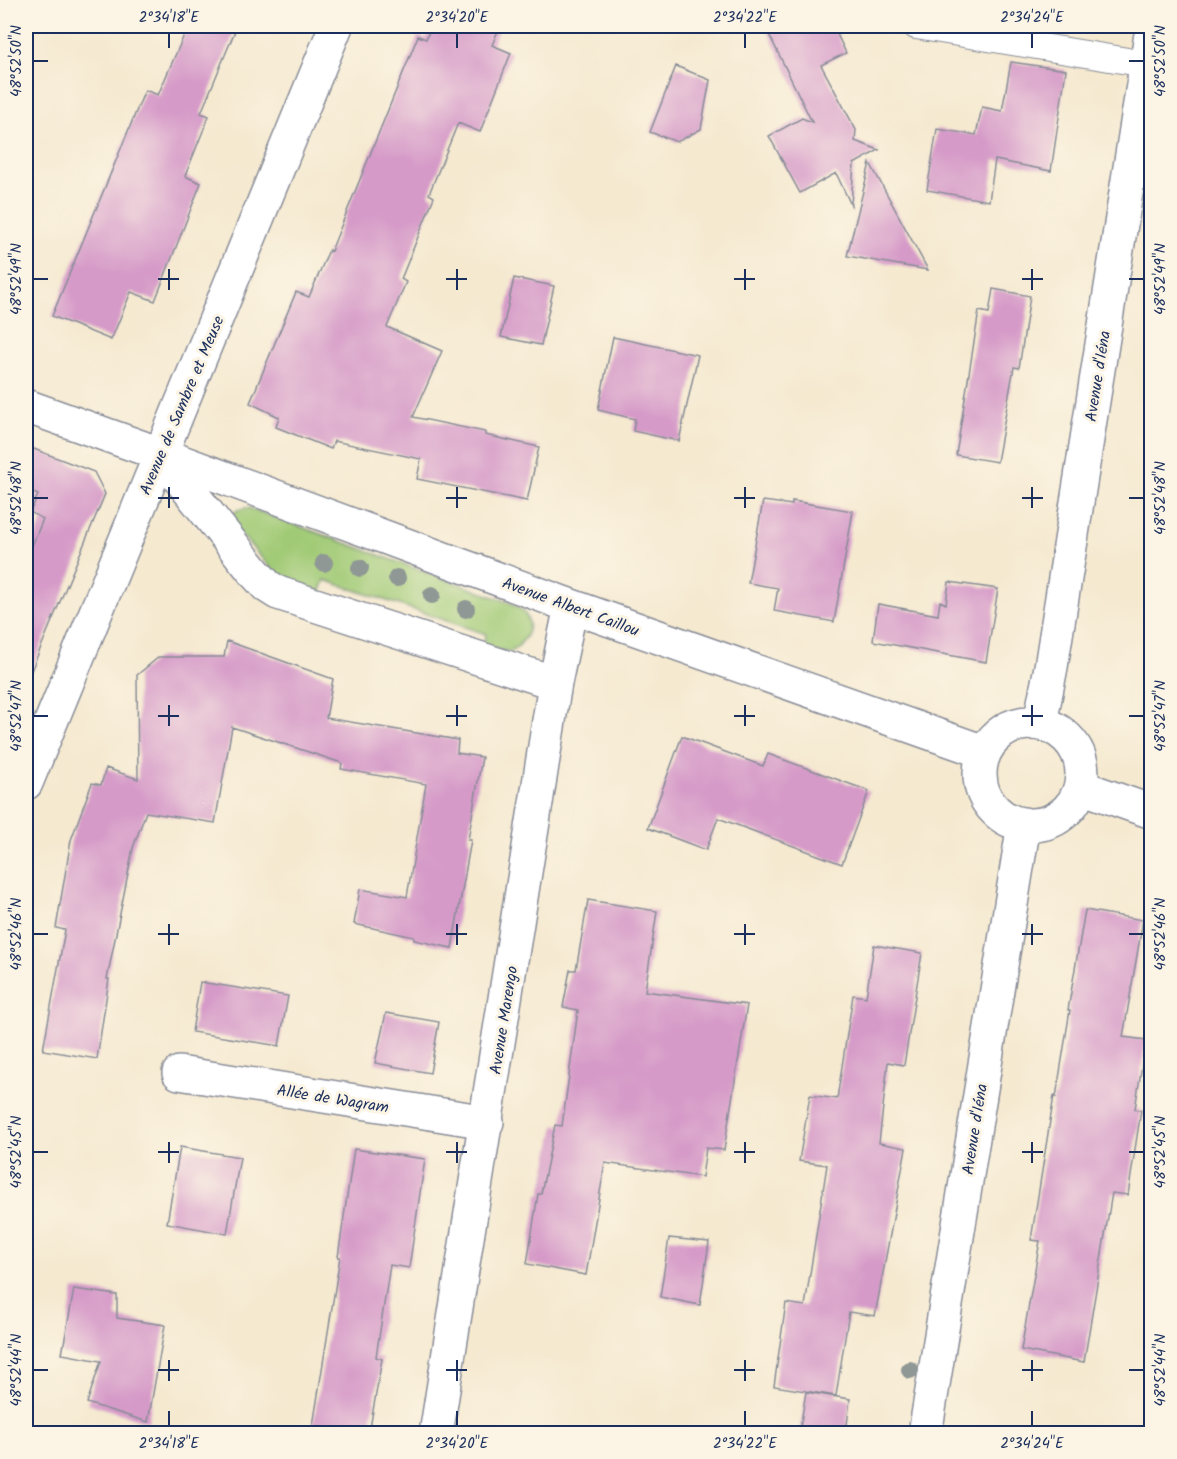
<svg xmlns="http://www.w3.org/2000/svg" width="1177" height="1459" font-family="Kalam,sans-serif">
<rect width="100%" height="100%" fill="#fcf5e5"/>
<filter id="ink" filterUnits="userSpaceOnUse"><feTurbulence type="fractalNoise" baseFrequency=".0167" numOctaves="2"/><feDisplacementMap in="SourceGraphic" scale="12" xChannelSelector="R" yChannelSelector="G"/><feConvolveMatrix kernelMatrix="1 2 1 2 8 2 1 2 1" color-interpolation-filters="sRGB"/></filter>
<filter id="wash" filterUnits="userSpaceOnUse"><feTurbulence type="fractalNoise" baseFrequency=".008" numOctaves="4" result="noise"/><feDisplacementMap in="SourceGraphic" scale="24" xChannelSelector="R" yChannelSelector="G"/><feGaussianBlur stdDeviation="1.35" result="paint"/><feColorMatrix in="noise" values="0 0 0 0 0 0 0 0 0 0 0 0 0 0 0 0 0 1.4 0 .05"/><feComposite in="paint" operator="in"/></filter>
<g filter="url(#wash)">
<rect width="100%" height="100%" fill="#f5e9d0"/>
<path fill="#a1ca76" stroke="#5e7c6a" stroke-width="1.5" d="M249,508L511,603C537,616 532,636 511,652L482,647L486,634L325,580L320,593L282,581L231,523C231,512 237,508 249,508Z"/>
<g id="blocks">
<path fill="#d59ac8" d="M188,26H237L201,113L209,116L185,176L201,183L155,301L131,292L111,340L52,316L145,90L158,95Z
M431,26H500L492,45L511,53L480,132L458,123L429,194L434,197L401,279L406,282L387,327L442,351L413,417L485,432V435L539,447L527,501L417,479L421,459L334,441L331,449L276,427L279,417L250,403L296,292L309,297L329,250L331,251L418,36L426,39Z
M765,26H833L846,53L821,65L856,130L855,141L879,150L854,164L851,205L836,173L800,193L769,136L802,118L812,122Z
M1011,62L1066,70L1051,171L995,160L989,201L927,190L937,129L976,135L982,107L1002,111Z
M676,66L710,80L701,129L677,142L650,132Z
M870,163L928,270L847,256Z
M514,278L554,286L541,345L501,337Z
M993,289L1030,296L1019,368L1014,367L997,462L956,455L979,311L989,313Z
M613,337L698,355L679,441L633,431L635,419L598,410Z
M26,446L94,472L105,494L26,683V560L43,519L30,512L38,495L26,489Z
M763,501L792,505V501L853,511L834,622L774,611L778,588L748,583Z
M949,582L998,589L986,662L873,641L878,604L938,615L940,601L946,604Z
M227,641L333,679L326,718L458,740L457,753L482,757L468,840H471L452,948L414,940V937L354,924L360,889L407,897L426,784L341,769L342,763L232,727L215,823L146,812L133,848L107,979H109L97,1059L43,1050L65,930L56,928L71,840L92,783L101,785L106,768L138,779L137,675L159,657H224Z
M682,736L763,766L768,754L869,791L842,864L718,818L706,850L648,828Z
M588,900L657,911L645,991L747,1005L724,1150L706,1148L702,1177L605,1163L586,1275L527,1264L538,1194H541L555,1125L562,1126L578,1010L563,1007L570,970H576Z
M1085,910L1143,920L1123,1037L1146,1040L1135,1109L1141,1110L1128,1195L1112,1193L1084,1362L1021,1350L1040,1241L1031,1240L1054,1096L1056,1097L1070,1010H1068Z
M874,945L922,953L904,1065L888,1062L879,1143L906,1148L875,1316L849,1312L836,1396L774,1386L786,1303L805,1306L827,1165L799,1161L810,1095L837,1099L853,995L866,997Z
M200,982L288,996L279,1046L192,1032Z
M386,1013L439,1022L430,1073L375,1063Z
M180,1147L240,1157L227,1234L167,1223Z
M354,1149L425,1159L409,1268L390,1265L376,1357L382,1359L369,1434H357L313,1426L340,1257H338Z
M669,1238L709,1242L700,1305L660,1297Z
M74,1289L117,1295V1318L165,1325L148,1422L87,1403L101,1361L62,1354Z
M806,1392L850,1399L846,1434H799Z"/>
</g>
</g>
<g filter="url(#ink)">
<use href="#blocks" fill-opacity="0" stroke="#888c97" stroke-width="1.5"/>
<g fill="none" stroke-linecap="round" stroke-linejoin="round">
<g stroke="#888c97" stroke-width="28">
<path id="service" d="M916,26L1146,64"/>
</g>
<g stroke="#888c97" stroke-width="36">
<path id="minor" d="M26,406L160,454L571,606L984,752
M160,454L255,573L267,586L278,593L555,683
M980 774a51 51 0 1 1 102 0a51 51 0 1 1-102 0Z
M1040,723L1051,667L1152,28
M26,783L336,26
M1081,787L1152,812
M179,1073L487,1122
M436,1434L555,683L571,606
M925,1434L1024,824"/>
</g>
<path stroke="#888c97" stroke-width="4" stroke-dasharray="4.5 4.5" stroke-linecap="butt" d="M862,26L865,29L880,34"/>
<use href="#service" stroke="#fff" stroke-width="26"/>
<use href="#minor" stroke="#fff" stroke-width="33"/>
</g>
<g fill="#8f9895">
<circle cx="324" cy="563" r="9"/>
<circle cx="360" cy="568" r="9"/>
<circle cx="397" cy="578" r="9"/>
<circle cx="432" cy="595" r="9"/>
<circle cx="466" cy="609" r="9"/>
<circle cx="910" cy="1370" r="9"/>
</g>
</g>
<path fill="none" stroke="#1b2f5e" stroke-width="2" d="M169,33V48M457,33V48M745,33V48M1032,33V48M33,61H48M1129,61H1144M169,269V290M457,269V290M745,269V290M1032,269V290M33,279H48M158,279H179M446,279H467M734,279H755M1022,279H1043M1129,279H1144M169,487V508M457,487V508M745,487V508M1032,487V508M33,498H48M158,498H179M446,498H467M734,498H755M1022,498H1043M1129,498H1144M169,705V726M457,705V726M745,705V726M1032,705V726M33,716H48M158,716H179M446,716H467M734,716H755M1022,716H1043M1129,716H1144M169,924V945M457,924V945M745,924V945M1032,924V945M33,934H48M158,934H179M446,934H467M734,934H755M1022,934H1043M1129,934H1144M169,1142V1163M457,1142V1163M745,1142V1163M1032,1142V1163M33,1152H48M158,1152H179M446,1152H467M734,1152H755M1022,1152H1043M1129,1152H1144M169,1360V1381M457,1360V1381M745,1360V1381M1032,1360V1381M33,1370H48M158,1370H179M446,1370H467M734,1370H755M1022,1370H1043M1129,1370H1144M169,1411V1426M457,1411V1426M745,1411V1426M1032,1411V1426"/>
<g text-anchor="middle" stroke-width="6" stroke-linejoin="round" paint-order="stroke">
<g font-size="16" fill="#1b2f5e" stroke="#fcf5e5">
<text transform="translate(1097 376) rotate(-81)" y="6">Avenue d'Iéna</text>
<text transform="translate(181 405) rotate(-67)" y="6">Avenue de Sambre et Meuse</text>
<text transform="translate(571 606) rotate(20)" y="6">Avenue Albert Caillou</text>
<text transform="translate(503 1020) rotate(-81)" y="6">Avenue Marengo</text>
<text transform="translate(333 1098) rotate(9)" y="6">Allée de Wagram</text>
<text transform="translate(974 1129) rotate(-81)" y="6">Avenue d'Iéna</text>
</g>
</g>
<rect width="1177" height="1459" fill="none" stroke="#fcf5e5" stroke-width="66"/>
<rect x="33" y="33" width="1111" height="1393" fill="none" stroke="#1b2f5e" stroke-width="2"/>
<g font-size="15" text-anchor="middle" fill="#1b2f5e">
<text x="169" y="22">2°34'18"E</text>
<text x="457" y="22">2°34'20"E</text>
<text x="745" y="22">2°34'22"E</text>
<text x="1032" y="22">2°34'24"E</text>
<text transform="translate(16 61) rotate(-90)" y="5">48°52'50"N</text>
<text transform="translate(1160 61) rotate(-90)" y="5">48°52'50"N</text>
<text transform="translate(16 279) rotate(-90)" y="5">48°52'49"N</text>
<text transform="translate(1160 279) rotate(-90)" y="5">48°52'49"N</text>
<text transform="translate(16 498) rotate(-90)" y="5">48°52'48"N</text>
<text transform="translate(1160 498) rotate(-90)" y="5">48°52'48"N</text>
<text transform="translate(16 716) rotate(-90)" y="5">48°52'47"N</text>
<text transform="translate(1160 716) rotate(-90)" y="5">48°52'47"N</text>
<text transform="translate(16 934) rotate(-90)" y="5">48°52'46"N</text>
<text transform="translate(1160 934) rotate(-90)" y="5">48°52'46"N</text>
<text transform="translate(16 1152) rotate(-90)" y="5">48°52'45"N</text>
<text transform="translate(1160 1152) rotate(-90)" y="5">48°52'45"N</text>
<text transform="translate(16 1370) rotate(-90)" y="5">48°52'44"N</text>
<text transform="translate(1160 1370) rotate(-90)" y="5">48°52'44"N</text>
<text x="169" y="1448">2°34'18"E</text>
<text x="457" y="1448">2°34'20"E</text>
<text x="745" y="1448">2°34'22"E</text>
<text x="1032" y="1448">2°34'24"E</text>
</g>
</svg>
